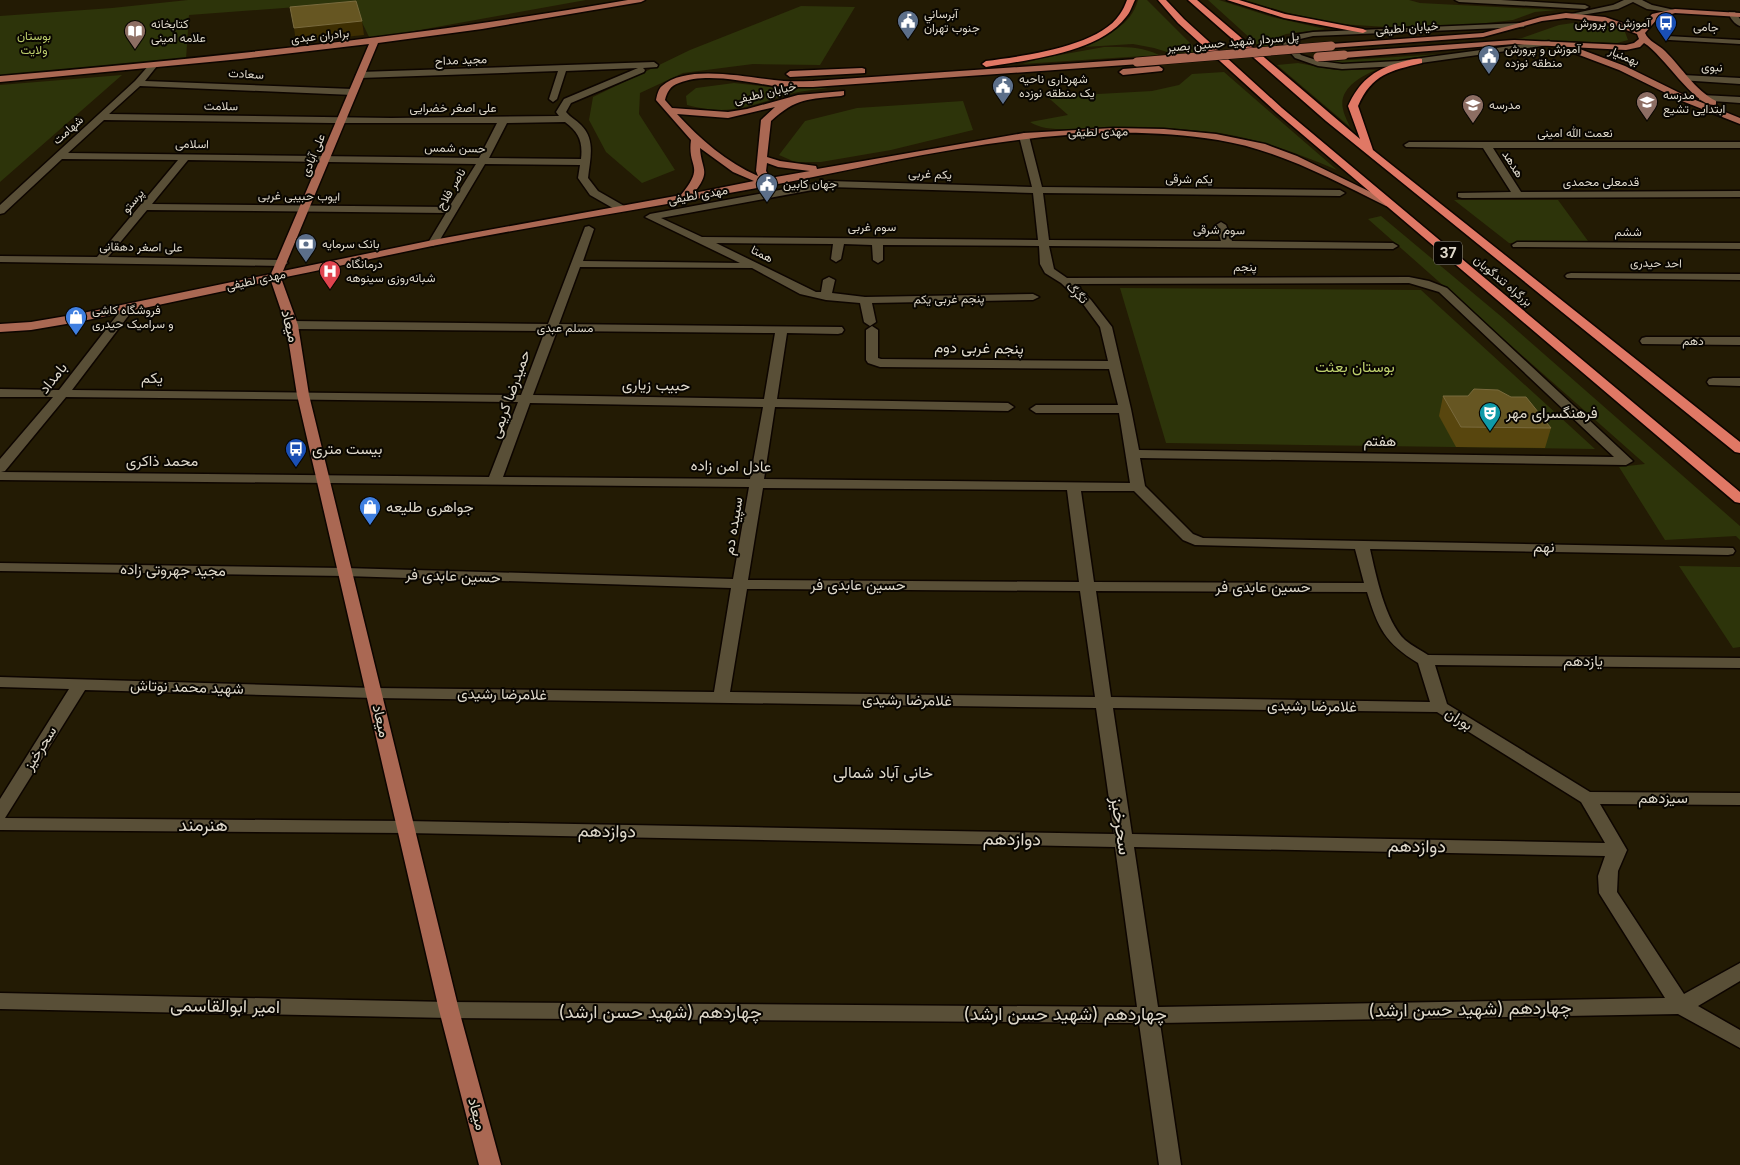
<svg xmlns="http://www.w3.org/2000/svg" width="1740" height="1165" font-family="Inter,Vazirmatn,sans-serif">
<rect width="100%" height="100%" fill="#231b04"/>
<path fill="#2d340a" d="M188,0H586L370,39L356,10L297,7L189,15L186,59L0,75V16L112,8Z
M1138,0H1147L1200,53L1177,55L1154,48L1133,44L1084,47C1107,35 1131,26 1138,0Z
M1208,0H1219L1272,17L1325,29L1286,34L1277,38L1276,47L1262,49Z
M1245,0H1409L1420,3L1557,10L1535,12L1513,20L1469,25L1386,27L1340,24L1288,13Z
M801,6L855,7L820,65L753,64L683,73L640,93L639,114L675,170L642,183L606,152L589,120L593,97L690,50Z
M1573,23C1592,23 1608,24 1625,32L1628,40L1617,43L1545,40L1495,42L1522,38L1559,25Z
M1104,47C1124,47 1141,46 1159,55L1022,64L1043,58Z
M1440,54C1398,62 1362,66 1320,62Z
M1298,63L1335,70H1376C1361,76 1338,89 1343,109C1344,115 1348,122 1350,127L1277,65Z
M1224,72L1337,170C1293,151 1249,135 1201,131C1173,128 1145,126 1117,127C1093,127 1049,135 1030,122L1068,115L1043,93L1098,94L1152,91L1179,85L1192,74Z
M122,75L0,182V85Z
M734,83L780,88H828C814,90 799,91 786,95C746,107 729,116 687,105L686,96L696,88Z
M963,101L973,130L891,150L821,162H795L779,155L805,121L857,108Z
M1454,200H1558L1588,241L1509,243Z
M1381,216L1503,318L1740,526V540L1736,536L1665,540L1619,467L1645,464L1368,219Z
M1120,288L1421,290L1595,449L1166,443Z
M1679,566L1740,567V647L1733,648Z"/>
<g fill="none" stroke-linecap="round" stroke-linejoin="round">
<g stroke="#0d0500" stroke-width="3">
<path id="minor" d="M1455,0H1501L1585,5L1589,7L1585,9L1459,2Z
M1624,0H1642L1652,5L1679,11L1675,13L1647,9L1633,2L1618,9L1575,16L1571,14L1613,5Z
M1729,12H1735L1740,19V26C1735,25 1728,16 1729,12Z
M1521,23L1525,25L1524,27L1313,36L1300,39L1292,44L1301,55L1319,61L1342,64L1399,61L1549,41L1553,43L1549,45L1399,66L1342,69L1318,66L1295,58L1283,44L1294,35L1313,32Z
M1667,36L1740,40V44L1670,40H1667Z
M654,62L658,65L657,67L643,68L645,70L644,72L571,103L566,112C570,117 576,120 581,125C596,140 590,159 588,178L598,191L626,207L627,209L626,211H618L590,195L578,178L580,165L485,164L438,243L433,246L428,243L446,213L147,210L108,257L282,260L288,263L282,266L0,262V256L97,257L178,160L62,159L4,213L0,214V205L135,81L150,64L157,66L145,81L353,89L357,92L353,95L140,86L109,114L391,118L559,116L556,112L564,99L638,68L566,71L557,99L553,102L549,99L558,71L360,78L356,75L360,72ZM104,120L332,123H497L479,158L68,153ZM565,122C579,132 583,142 581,159L489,158L507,123ZM188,160L476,164L449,207L152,204Z
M1683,75L1740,78V84L1680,80V76Z
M1702,95L1740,97V103L1699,100V96Z
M1024,133L1029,136L1042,187L1340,190L1345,193L1340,196L1043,193L1049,240L1221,241L1216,225L1221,222L1226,225L1232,241L1393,243L1398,246L1393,249L1049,246L1054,269L1067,278L1409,277L1429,281L1447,288L1633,461L1626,465L1140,458L1145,486L1193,534L1203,538L1733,548L1735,551L1733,554L1728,555L1370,549C1376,575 1385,621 1405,640C1412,646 1421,650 1428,655L1740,658V668L1435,665L1447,704L1590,792L1740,793V805L1600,804L1627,850L1618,871L1617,892L1684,994L1740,963V981L1698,1006L1740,1030V1048L1678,1014L1160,1023L1181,1165H1159L1139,1023L449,1018L0,1009V993L449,1002L1137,1007L1115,847L406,833L0,830V799L69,689L0,687V677L374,688L714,692L731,588L345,576L0,571V563L345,568L733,579L749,487L0,480V459L53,397H0V389L59,390L125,305L129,304L135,307L72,390L521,395L545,331L292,329L286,325L292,321L548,324L585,227L589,226L594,229L583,261L740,263L645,217L650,214L829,181L1032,187L1019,136ZM829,187L1033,193L1038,240L702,237L661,218ZM716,243L833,244L831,259L836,262L841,259L844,244L872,245L873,260L878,263L883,260V245L1039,246L1040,264L1045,273L1061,283L1083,304L1100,327L1108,361L881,359L878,358V330L872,326L866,330V360L868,363L880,367L1109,369L1118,405H1036L1030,409L1036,413H1119L1130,483L764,479L775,407L1008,411L1014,407L1008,403L777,399L787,333L838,334L842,333L844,330L842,327L559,324L580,267L752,268L800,294L826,300L860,303L864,322L870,326L876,322L872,303L1033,300L1039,297L1033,294L865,297L832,293L835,280L829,277L823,280L821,292H816ZM1409,283L1439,292L1614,457L1139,450L1131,409L1112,327L1091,300L1075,284ZM557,331L775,333L764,399L533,395ZM66,397L518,402L489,477L1,472L5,471ZM530,403L763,407L750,479L503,477ZM763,488L1067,490L1079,582L748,580ZM1081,491H1134L1183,540L1195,545L1355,549L1364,583L1094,582ZM747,589L1080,591L1095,697L730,692ZM1096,591L1367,592C1378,628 1385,643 1418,663L1430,702L1111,697ZM85,690L374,698L1096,708L1114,834L406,821L5,818ZM1113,708L1437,712L1581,802L1605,843L1132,834ZM1134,847L1605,856L1598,876L1599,893L1665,998L1158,1007Z
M1409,142H1740V148H1493L1521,192L1740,191V197L1462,198L1458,197V193L1511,192L1483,148L1406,147L1404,145Z
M1517,242L1740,243V249L1513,247L1512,245Z
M1571,273L1740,274V280L1567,278L1565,276L1567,274Z
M1646,337H1740V345L1642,344L1640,341L1642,338Z
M1713,378H1740V386L1709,385L1707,382L1709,379Z"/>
</g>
<g stroke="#0d0500" stroke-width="3">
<path id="major" d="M628,0H645L641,2L482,29L378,43L283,271L433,240L681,195C706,164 687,169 691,140L656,100C657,96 658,89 662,86C686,64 745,77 774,80C787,82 800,81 813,81L1137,59L1140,60V64L813,87C800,87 787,87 774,86C746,82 706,72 679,83C670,86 667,92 665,100L672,108L728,112L747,109L798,95L844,91V95L841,96C809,99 796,98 771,121L767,157L780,161L816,166L817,169L1024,133L1113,128L1164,129L1216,134L1265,144L1297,156L1395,204L1390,207L1386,206C1331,179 1279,150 1218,140C1069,116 912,158 768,186C656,207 543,224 432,246C382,256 332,268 281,278L298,325L309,395L459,1010L501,1165H479L439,1010L297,395L286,325L271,281L78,322L31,330L0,332V324L31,322L78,314L271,274L369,44L241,59L0,82V76C210,58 420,36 628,0ZM775,107L761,120L756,171L758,176C726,162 701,140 677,114L728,118ZM700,148L733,172L754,181L694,193C712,170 701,170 700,148ZM767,163L778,167L810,171L770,178L766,171Z
M1675,9L1740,13V17L1675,13L1658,18L1645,33C1648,41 1659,45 1665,51C1683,69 1694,89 1716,101V105C1695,108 1664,55 1644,43L1640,47L1626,50L1514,44L1344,58L1340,55L1344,52L1514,40L1626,45L1634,43L1639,39L1637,34L1605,22L1566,18L1542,21L1483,37L1331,48L1327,46L1331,44L1483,33L1541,17L1566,13L1605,17L1640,29L1652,14Z
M1577,48L1625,66L1688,97L1740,118V124L1682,101L1619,70L1574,53L1573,51Z
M1159,66L1163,69L1162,71L1123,75L1119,72L1123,69Z
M862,68L865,69V73L790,77L786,74L790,71Z"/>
</g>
<g stroke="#0d0500" stroke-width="3">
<path id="highway" d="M1127,0H1135C1132,6 1130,13 1126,17C1099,53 1027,60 986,67L982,64L986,61C1022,56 1099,47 1120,14C1123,10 1125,5 1127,0Z
M1158,0H1166L1184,19L1282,108L1740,492V503L1735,502L1276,112L1178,23Z
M1188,0H1197L1360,139L1348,106C1359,82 1373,70 1398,63C1406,61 1414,58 1422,59V63C1390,71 1372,74 1358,106L1373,150L1740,442V453L1735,452L1326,121Z
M1227,0H1239L1285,14L1363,29L1367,31L1363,33L1284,18Z"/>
</g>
<use href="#minor" fill="#594f37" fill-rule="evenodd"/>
<use href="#major" fill="#aa6853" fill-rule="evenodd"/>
<use href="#highway" fill="#e07865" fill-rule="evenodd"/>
<g stroke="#0d0500" stroke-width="10" stroke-linecap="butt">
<path id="major-bridge" d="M1318,57L1344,55
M1137,62L1331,46"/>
</g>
<use href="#major-bridge" stroke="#aa6853" stroke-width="9"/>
</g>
<path fill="#58460e" d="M1443,396H1468L1551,428L1545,448L1456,447L1439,416Z"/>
<path fill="#3d2e02" d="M362,21L364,35L296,42L294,28Z"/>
<path fill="#665622" stroke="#796a3d" d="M356,1L362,21L294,28L290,7Z
M1474,389L1498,390L1511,397H1526L1551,428L1461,427L1443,396H1468Z"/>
<defs>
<g id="civic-pin" transform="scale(1.125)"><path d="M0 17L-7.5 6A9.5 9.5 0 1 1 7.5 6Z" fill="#5c6f8a" stroke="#090601"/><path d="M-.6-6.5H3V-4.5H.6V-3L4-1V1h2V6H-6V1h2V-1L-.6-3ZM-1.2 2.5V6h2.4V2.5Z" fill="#fff"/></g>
<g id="bus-pin" transform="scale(1.125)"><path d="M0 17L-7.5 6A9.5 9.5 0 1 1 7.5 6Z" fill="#1a4fb4" stroke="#090601"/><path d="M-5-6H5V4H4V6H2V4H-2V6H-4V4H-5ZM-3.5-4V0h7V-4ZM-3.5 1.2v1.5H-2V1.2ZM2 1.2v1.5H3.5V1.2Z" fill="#fff"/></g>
<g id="library-pin" transform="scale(1.125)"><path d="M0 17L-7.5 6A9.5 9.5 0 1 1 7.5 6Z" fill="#8d6e63" stroke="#090601"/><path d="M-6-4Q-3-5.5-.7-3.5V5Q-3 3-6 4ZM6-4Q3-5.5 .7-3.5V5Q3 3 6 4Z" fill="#fff"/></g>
<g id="school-pin" transform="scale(1.125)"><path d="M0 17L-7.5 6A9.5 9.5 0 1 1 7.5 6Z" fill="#8d6e63" stroke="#090601"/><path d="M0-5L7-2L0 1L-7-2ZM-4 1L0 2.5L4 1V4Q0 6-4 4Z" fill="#fff"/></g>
<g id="bank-pin" transform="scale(1.125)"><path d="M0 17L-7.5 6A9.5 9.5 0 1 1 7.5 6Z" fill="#5c6f8a" stroke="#090601"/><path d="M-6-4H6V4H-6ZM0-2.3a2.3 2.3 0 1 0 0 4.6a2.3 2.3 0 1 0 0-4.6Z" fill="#fff"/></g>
<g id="hospital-pin" transform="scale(1.125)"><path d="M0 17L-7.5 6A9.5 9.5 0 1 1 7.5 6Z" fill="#e0444e" stroke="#090601"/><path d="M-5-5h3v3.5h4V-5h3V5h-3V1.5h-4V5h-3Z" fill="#fff"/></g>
<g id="shop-pin" transform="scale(1.125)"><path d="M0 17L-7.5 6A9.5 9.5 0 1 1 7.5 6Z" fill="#3f7fe0" stroke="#090601"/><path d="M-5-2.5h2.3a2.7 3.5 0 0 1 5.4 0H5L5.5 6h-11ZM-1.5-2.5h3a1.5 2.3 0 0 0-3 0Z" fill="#fff"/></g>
<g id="theatre-pin" transform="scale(1.125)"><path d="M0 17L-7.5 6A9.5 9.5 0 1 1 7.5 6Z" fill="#0f9aa8" stroke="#090601"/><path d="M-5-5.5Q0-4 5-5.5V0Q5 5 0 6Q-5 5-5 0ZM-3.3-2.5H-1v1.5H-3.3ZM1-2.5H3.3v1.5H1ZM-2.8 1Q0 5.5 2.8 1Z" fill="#fff"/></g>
</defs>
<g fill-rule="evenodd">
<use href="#civic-pin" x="908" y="21"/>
<use href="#bus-pin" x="1666" y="23"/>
<use href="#library-pin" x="135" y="31"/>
<use href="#civic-pin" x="1489" y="56"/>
<use href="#civic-pin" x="1003" y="86"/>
<use href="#school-pin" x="1647" y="102"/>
<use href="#school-pin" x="1473" y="105"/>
<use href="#civic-pin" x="767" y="184"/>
<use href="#bank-pin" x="306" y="244"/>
<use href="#hospital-pin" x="330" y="271"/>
<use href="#shop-pin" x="76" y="317"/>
<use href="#theatre-pin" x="1490" y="413"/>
<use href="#bus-pin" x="296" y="449"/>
<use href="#shop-pin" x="370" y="507"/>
</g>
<g text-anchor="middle" stroke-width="4" stroke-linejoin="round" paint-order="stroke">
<g font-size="12" fill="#ded8ca" stroke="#090601" text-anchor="start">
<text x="924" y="18">آبرساني<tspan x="924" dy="14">جنوب تهران</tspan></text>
<text x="1650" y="27" text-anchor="end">آموزش و پرورش</text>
<text x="151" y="28">کتابخانه<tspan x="151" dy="14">علامه امینی</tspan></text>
<text x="1505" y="53">آموزش و پرورش<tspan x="1505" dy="14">منطقه نوزده</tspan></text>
<text x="1019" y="83">شهرداری ناحیه<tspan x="1019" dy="14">یک منطقه نوزده</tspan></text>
<text x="1663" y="99">مدرسه<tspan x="1663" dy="14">ابتدایی تشیع</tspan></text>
<text x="1489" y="109">مدرسه</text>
<text x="783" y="188">جهان کابین</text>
<text x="322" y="248">بانک سرمایه</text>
<text x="346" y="268">درمانگاه<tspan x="346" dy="14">شبانه‌روزی سینوهه</tspan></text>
<text x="92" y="314">فروشگاه کاشی<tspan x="92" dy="14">و سرامیک حیدری</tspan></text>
</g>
<g font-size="12" fill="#ded8ca" stroke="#090601">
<text transform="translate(1706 27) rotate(3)" y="4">جامی</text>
<text transform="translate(1407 28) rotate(-4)" y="4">خیابان لطیفی</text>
<text transform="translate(320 36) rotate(-6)" y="4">برادران عبدی</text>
<text transform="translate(1233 42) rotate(-5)" y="4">پل سردار شهید حسین بصیر</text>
<text transform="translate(1624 56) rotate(23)" y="4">بهمنیار</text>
<text transform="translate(461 60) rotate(-2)" y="4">مجید مداح</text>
<text transform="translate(1712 67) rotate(3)" y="4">نبوی</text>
<text transform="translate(246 74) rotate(3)" y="4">سعادت</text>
<text transform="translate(765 93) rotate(-13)" y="4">خیابان لطیفی</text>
<text transform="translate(221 106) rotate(1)" y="4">سلامت</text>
<text x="453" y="112">علی اصغر خضرایی</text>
<text transform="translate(68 130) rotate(-42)" y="4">شهامت</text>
<text transform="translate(1098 132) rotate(-1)" y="4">مهدی لطیفی</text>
<text x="1575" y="137">نعمت الله امینی</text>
<text transform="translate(192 144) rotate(1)" y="4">اسلامی</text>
<text transform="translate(455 148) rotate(1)" y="4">حسن شمس</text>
<text transform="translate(313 155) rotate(-67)" y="4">علی آبادی</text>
<text transform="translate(1513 164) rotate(58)" y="4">هدهد</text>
<text transform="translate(930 174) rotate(2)" y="4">یکم غربی</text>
<text transform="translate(1189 179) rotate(1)" y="4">یکم شرقی</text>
<text x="1601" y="186">قدمعلی محمدی</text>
<text transform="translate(451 189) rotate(-59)" y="4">ناصر فلاح</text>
<text transform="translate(698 195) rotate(-10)" y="4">مهدی لطیفی</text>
<text transform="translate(299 196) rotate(1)" y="4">ایوب حبیبی غربی</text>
<text transform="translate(133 201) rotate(-50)" y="4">پرستو</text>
<text x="872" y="231">سوم غربی</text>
<text transform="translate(1219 230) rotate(1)" y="4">سوم شرقی</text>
<text x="1628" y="236">ششم</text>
<text transform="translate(141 247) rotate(1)" y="4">علی اصغر دهقانی</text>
<text transform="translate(762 254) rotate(27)" y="4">همتا</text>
<text transform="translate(1656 263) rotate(1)" y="4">احد حیدری</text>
<text x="1245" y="271">پنجم</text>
<text transform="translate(256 280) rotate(-12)" y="4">مهدی لطیفی</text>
<text transform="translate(1503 281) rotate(40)" y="4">بزرگراه تندگویان</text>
<text transform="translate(1077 293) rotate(45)" y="4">تگرگ</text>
<text transform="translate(949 299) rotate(-1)" y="4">پنجم غربی یکم</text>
<text x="565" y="332">مسلم عبدی</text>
<text x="1693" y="345">دهم</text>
</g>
<g font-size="12" fill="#bed06d" stroke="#090601">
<text x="34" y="40">بوستان<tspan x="34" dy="14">ولایت</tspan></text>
</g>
<rect fill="#090601" stroke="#9e998e" stroke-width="1" x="1434" y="241.5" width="28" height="23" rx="4"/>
<g font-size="14" font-weight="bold" fill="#ded8ca">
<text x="1448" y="258">37</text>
</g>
<g font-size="15" fill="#ded8ca" stroke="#090601">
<text transform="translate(290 326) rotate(76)" y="5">میعاد</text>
<text transform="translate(979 348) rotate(1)" y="5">پنجم غربی دوم</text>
<text transform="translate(53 378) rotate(-51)" y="5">بامداد</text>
<text x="152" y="383">یکم</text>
<text transform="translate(656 385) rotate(1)" y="5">حبیب زیاری</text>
<text transform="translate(510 394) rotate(-70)" y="5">حمیدرضا کریمی</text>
<text transform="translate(1380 441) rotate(1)" y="5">هفتم</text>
<text x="162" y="466">محمد ذاکری</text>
<text transform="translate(731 466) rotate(1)" y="5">عادل امن زاده</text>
<text transform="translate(733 526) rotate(-81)" y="5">سپیده دم</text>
<text transform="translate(1544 547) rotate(1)" y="5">نهم</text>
<text transform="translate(173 570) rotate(1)" y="5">مجید جهروتی زاده</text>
<text transform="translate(453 576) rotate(2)" y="5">حسین عابدی‌ فر</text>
<text x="858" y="590">حسین عابدی‌ فر</text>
<text x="1263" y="592">حسین عابدی‌ فر</text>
<text x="1583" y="666">یازدهم</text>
<text transform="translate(187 687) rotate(2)" y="5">شهید محمد نوتاش</text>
<text transform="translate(502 694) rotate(1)" y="5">غلامرضا رشیدی</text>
<text transform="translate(907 700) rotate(1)" y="5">غلامرضا رشیدی</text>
<text transform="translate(1312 706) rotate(1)" y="5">غلامرضا رشیدی</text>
<text transform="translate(1459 719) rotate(32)" y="5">بوران</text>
<text transform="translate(381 721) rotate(77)" y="5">میعاد</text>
<text transform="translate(40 748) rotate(-58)" y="5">سحرخیز</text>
<text x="1663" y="803">سیزدهم</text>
<text transform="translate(477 1114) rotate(75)" y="5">میعاد</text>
</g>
<g font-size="15" fill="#bed06d" stroke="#090601">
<text x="1355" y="372">بوستان بعثت</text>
</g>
<g font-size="15" fill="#ded8ca" stroke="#090601" text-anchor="start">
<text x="1506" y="418">فرهنگسرای مهر</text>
<text x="312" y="454">بیست متری</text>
<text x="386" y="512">جواهری طلیعه</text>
</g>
<g font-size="16" fill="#ded8ca" stroke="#090601">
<text x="883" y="778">خانی آباد شمالی</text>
</g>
<g font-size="18" fill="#ded8ca" stroke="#090601">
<text x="203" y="831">هنرمند</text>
<text transform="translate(1121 826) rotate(82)" y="6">سحرخیز</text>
<text transform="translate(607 831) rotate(1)" y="6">دوازدهم</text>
<text transform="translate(1012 839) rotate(1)" y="6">دوازدهم</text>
<text transform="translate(1417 846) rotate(1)" y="6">دوازدهم</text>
<text transform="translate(225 1006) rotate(1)" y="6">امیر ابوالقاسمی</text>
<text transform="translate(1470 1009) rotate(-1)" y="6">چهاردهم (شهید حسن ارشد)</text>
<text x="660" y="1018">چهاردهم (شهید حسن ارشد)</text>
<text x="1065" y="1020">چهاردهم (شهید حسن ارشد)</text>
</g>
</g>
</svg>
